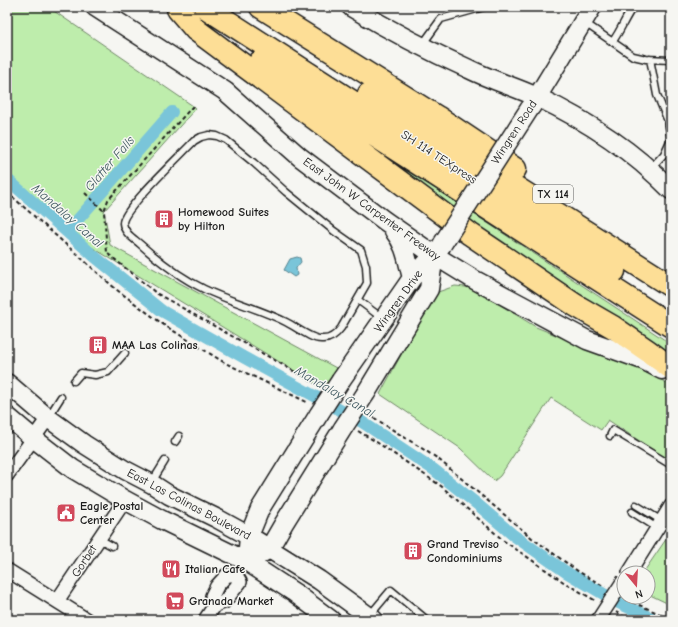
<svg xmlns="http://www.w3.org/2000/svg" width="678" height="627" font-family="'Comic Neue',sans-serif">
<rect width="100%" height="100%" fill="#f6f6f2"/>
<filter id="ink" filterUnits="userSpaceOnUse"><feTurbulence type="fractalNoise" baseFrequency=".025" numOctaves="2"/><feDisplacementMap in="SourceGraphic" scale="8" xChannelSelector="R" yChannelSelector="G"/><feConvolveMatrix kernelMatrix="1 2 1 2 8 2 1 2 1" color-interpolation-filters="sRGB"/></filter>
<g filter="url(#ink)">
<path fill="#beedac" stroke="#6d8464" d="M7,7H48L196,108L104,211L110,245L338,369L322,388L67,232L7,180Z
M368,144L671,344V359L363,148Z
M455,286L466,287L476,290L536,327L639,369L671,385V460L659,454L608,420L601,430L551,398L500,476L494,481L460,448L380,394L430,301L438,292Z
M671,532V605L648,594V573H643Z"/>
<path fill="#7ac5d9" stroke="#54818d" d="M297,257L300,258L301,262L296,268L297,275L294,277L284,270L290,259Z"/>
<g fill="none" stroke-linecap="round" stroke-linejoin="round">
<path stroke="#7ac5d9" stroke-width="12" d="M7,179L94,256L162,311L243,357L362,422L433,469L477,504L513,535L566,572L619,603L655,620
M67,232L172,112"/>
<g stroke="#1c1c1c" stroke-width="9">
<path id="lane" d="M585,23L633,56L646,59L671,60
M613,41C621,30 625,18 633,7
M422,45L441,19L484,7
M650,59L657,95L668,121L671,139L664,154L651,168
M209,135L217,136L226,140L254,163L286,192L334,231L361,250L366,266L367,283L341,328C336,335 330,340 321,339C311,339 296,327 286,322C260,309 231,302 204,289C181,278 159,261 140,244C133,238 124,233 123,223C123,209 182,154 194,141L201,137Z
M358,300L382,318
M74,381L81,373L95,375L108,372L125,353
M49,416L61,397
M610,436L613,430L671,465
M175,442L179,436
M152,482L165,461
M636,505L662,521
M632,512L657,528
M99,539L112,546
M370,615L391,590L427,620"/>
</g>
<g stroke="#1c1c1c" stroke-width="16">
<path id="street" d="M7,475L48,418
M7,570L87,620
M629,573L671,506
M57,601L125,500
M215,605L212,596L217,586L227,575H236
M205,620L215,605L224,602L240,582L236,575"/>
</g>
<g stroke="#1c1c1c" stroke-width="21">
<path id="secondary" d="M95,7L225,91L300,157L385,221L434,255L473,279L587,340L643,360L662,370
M351,7C389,30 429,51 469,69C491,80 515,87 537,97C586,120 633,151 671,190
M531,107L592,7
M394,231C406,246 407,260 412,278
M341,380L412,278L434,255L442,245
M7,383L48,418L84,444L125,470L152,484L169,495L218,519L249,536L319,580L374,620
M366,393L429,289L434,255
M7,416L33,438L73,469L125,500L162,520L246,561L295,593L331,620
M248,548L249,536L260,509L319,414
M259,555L269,549L284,523L343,428"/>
</g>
<g stroke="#1c1c1c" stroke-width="25">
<path id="highway" d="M205,7L536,220L614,271
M261,7L437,117L515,169
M178,9L196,30L470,234L575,305L613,327L648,351L671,368
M260,62L671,326
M369,94L671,286"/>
</g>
<path stroke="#1c1c1c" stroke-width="2" stroke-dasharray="4 3" stroke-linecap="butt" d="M193,106L108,200L104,211L107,253L156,293L320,386
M7,192L117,290L164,325L225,363L309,403
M85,193L104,211
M368,414L437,458L532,538L579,572L605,587
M358,431L375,441L441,486L504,541L565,583L596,601
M626,599L671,619
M616,612L629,620"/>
<use href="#lane" stroke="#f6f6f2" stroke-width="6"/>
<use href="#street" stroke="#f6f6f2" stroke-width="13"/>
<use href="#secondary" stroke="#f6f6f2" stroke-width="18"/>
<use href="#highway" stroke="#fdde96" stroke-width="22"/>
<g stroke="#1c1c1c" stroke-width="16" stroke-linecap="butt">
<path id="street-bridge" d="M598,620L624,580"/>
</g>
<g stroke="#1c1c1c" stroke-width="21" stroke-linecap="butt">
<path id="secondary-bridge" d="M443,243L530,108
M319,414L341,380
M343,428L366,393"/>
</g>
<use href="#street-bridge" stroke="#f6f6f2" stroke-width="13"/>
<use href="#secondary-bridge" stroke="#f6f6f2" stroke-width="18"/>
</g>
</g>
<defs>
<g id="building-square" transform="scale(1)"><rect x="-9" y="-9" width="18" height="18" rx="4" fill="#d1495b" stroke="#f6f6f2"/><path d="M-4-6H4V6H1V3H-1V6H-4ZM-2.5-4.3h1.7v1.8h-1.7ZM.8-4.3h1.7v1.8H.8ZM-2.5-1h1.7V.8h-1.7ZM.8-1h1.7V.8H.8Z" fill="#fff"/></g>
<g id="civic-square" transform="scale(1)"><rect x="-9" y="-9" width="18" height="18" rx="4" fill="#d1495b" stroke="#f6f6f2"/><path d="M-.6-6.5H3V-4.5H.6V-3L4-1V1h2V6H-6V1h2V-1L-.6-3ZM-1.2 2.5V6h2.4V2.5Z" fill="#fff"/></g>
<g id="restaurant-square" transform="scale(1)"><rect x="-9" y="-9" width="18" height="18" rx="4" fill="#d1495b" stroke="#f6f6f2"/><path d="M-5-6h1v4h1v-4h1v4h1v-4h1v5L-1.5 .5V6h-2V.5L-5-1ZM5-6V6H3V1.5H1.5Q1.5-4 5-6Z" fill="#fff"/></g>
<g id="supermarket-square" transform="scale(1)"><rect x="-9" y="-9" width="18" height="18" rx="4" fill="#d1495b" stroke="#f6f6f2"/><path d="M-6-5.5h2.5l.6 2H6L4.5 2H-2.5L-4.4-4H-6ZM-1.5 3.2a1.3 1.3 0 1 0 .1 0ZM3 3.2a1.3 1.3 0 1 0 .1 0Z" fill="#fff"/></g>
</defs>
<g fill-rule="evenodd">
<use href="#building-square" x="164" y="219"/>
<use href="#building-square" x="98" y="345"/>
<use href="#civic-square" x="66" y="513"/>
<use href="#building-square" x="413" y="551"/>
<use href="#restaurant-square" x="171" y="569"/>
<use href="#supermarket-square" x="175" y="601"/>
</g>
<g text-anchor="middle" stroke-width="3" stroke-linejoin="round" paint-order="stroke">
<rect fill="#f6f6f2" stroke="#5d5d5c" stroke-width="1" x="533" y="185" width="40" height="18" rx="3"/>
<g font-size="11" font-weight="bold" fill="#1c1c1c">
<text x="553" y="198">TX 114</text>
</g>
<g font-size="12" fill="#1c1c1c" stroke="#f6f6f2">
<text transform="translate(514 132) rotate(-57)" y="4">Wingren Road</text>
<text transform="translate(439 157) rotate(33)" y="4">SH 114 TEXpress</text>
<text transform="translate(372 209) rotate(36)" y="4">East John W Carpenter Freeway</text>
<text transform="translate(398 301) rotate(-54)" y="4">Wingren Drive</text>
<text transform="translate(189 504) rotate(28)" y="4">East Las Colinas Boulevard</text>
<text transform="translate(84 561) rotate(-57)" y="4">Gorbet</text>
</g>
<g font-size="12" font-weight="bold" fill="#1c1c1c" stroke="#f6f6f2" text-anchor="start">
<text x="178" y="216">Homewood Suites<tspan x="178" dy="14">by Hilton</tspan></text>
<text x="112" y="349">MAA Las Colinas</text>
<text x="80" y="510">Eagle Postal<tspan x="80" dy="14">Center</tspan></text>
<text x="427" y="548">Grand Treviso<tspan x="427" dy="14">Condominiums</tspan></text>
<text x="185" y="573">Italian Cafe</text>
<text x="189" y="605">Granada Market</text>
</g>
<g font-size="13" font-style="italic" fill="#3d575e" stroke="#f6f6f2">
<text transform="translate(109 163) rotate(-49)" y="5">Glatter Falls</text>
<text transform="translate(68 215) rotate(41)" y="5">Mandalay Canal</text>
<text transform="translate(335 391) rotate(30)" y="5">Mandalay Canal</text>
</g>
</g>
<rect width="678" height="627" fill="none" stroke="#f6f6f2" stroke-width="24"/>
<rect x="12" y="12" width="654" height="603" fill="none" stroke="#1c1c1c" stroke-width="1.5" filter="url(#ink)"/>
<g transform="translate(636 585) rotate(162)"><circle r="19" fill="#f6f6f2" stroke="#9f9f9c"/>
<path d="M0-3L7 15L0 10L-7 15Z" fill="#d1495b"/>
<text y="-6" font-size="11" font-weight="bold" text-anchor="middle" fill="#1c1c1c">N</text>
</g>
</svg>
